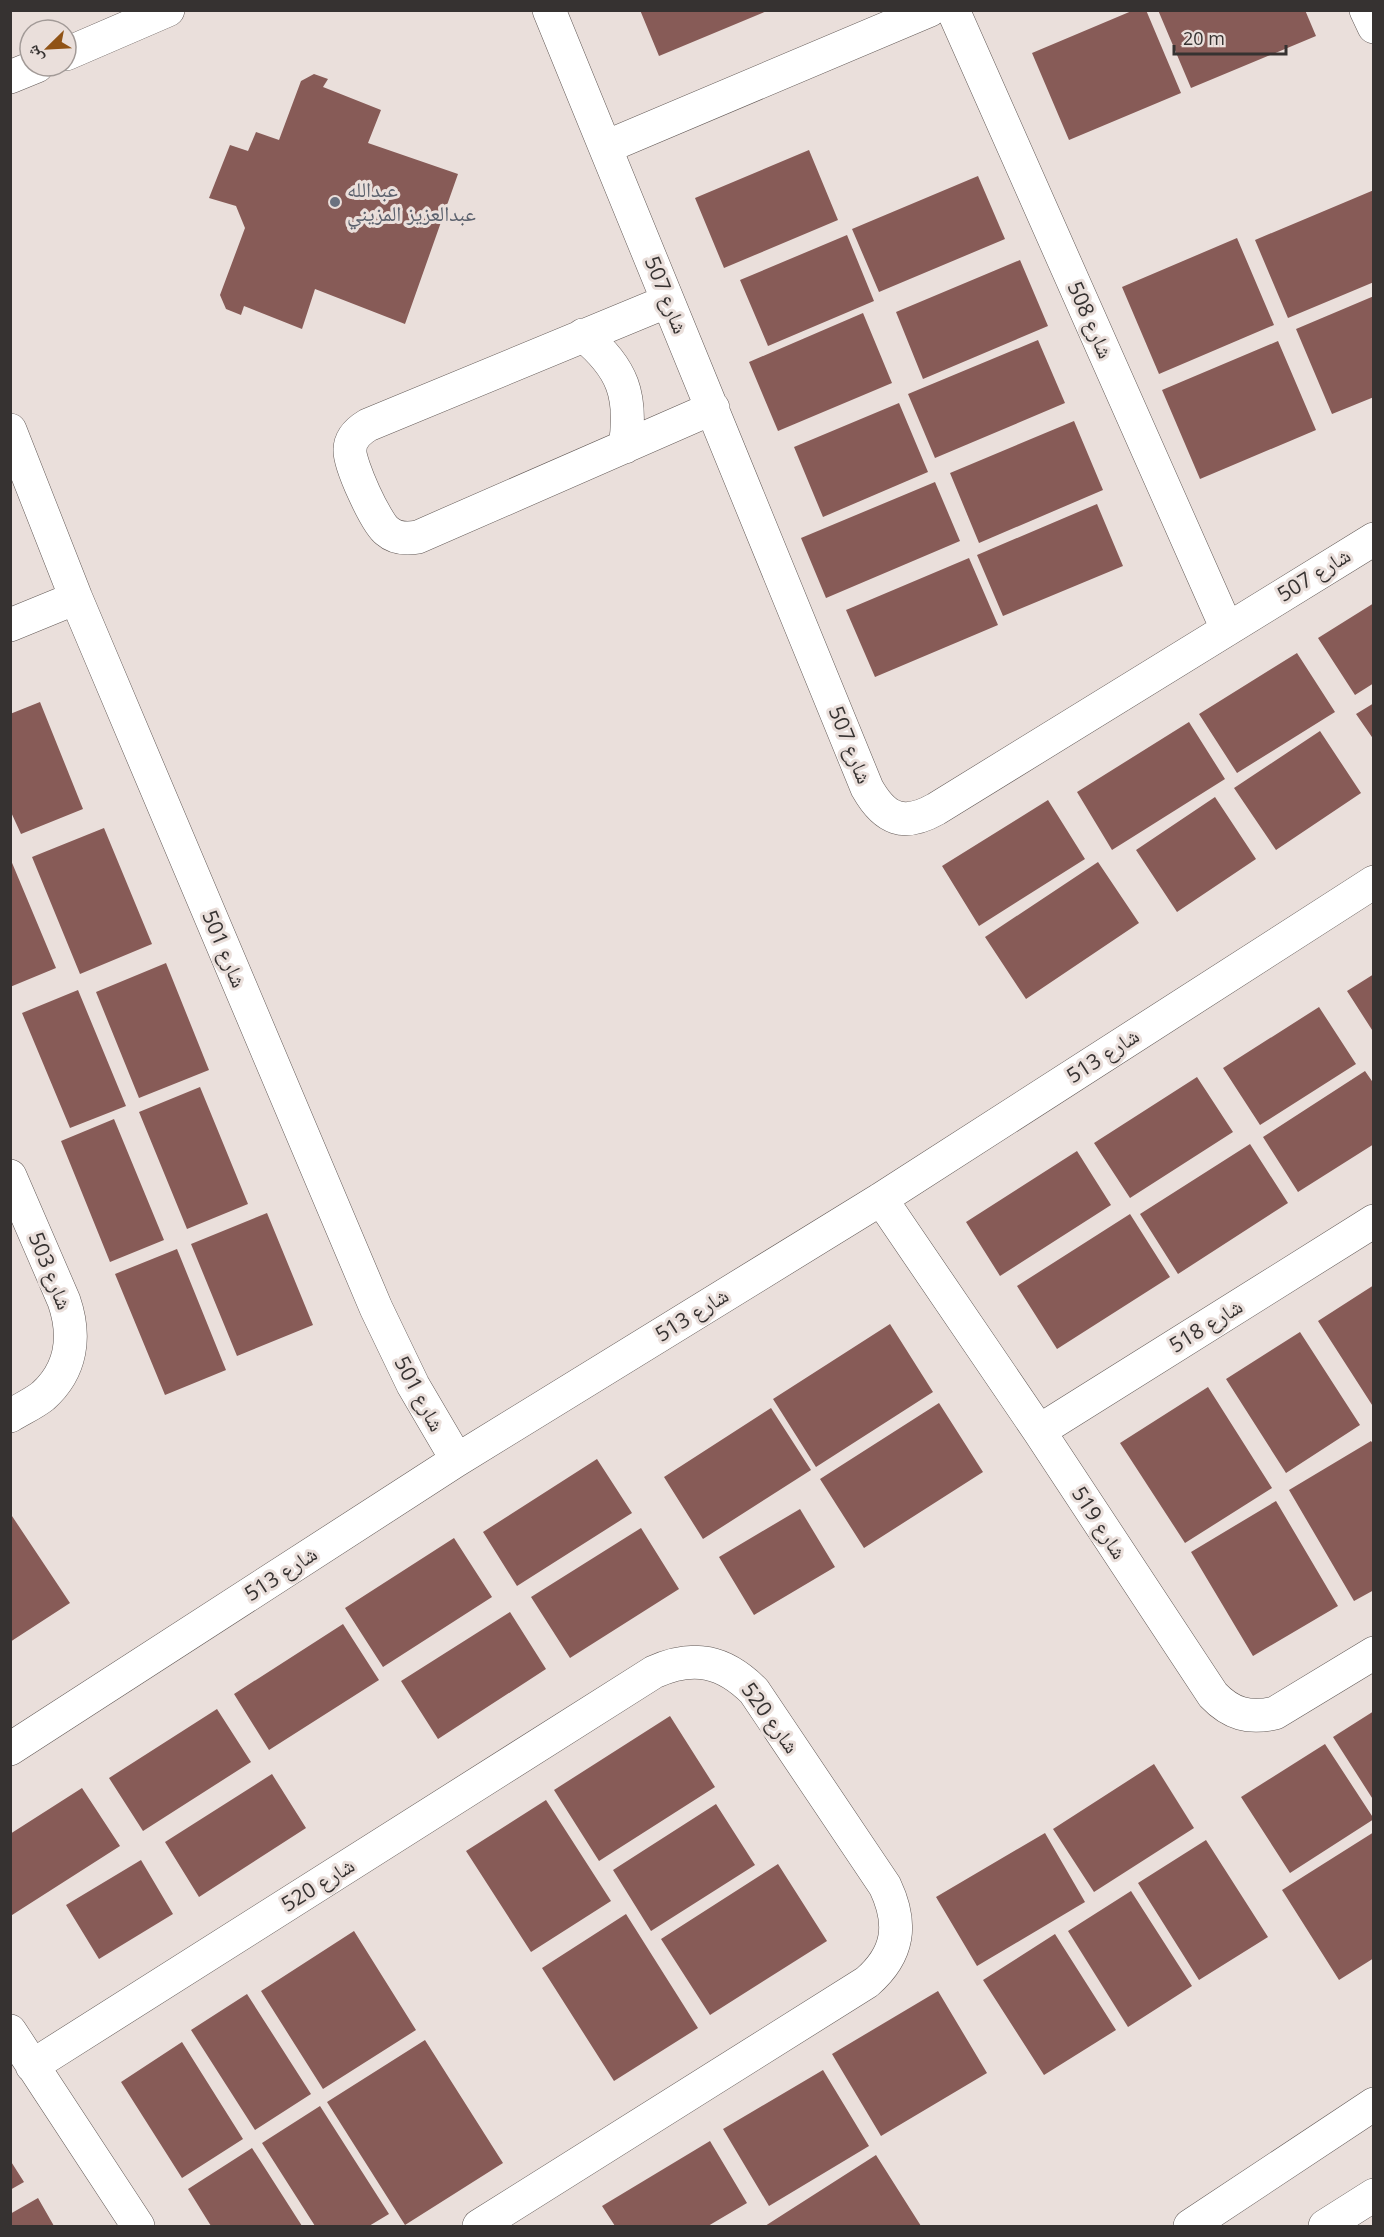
<svg xmlns="http://www.w3.org/2000/svg" width="1384" height="2237" font-family="'Open Sans','Noto Naskh Arabic',sans-serif">
<rect width="100%" height="100%" fill="#eadfdb"/>
<path fill="#875b57" d="M640,10H767V11L659,56Z
M1134,10H1146L1181,93L1069,140L1032,53Z
M1158,10H1305L1316,36L1191,88Z
M314,74L328,79L323,87L381,110L368,143L458,174L405,324L315,289L302,329L244,306L241,315L226,309L220,295L245,228L236,206L209,198L230,145L248,151L256,132L279,140L301,81Z
M809,150L838,220L724,268L695,198Z
M978,176L1005,239L879,292L852,229Z
M1374,190V282L1288,318L1255,240Z
M847,235L874,301L768,346L740,280Z
M1237,238L1274,325L1159,374L1122,287Z
M1020,260L1048,326L923,379L896,312Z
M1374,296V397L1332,414L1296,329Z
M863,313L892,383L778,431L749,362Z
M1038,340L1065,403L935,458L908,394Z
M1278,341L1316,430L1200,479L1162,390Z
M899,403L928,472L823,517L794,447Z
M1074,421L1103,490L979,543L950,473Z
M935,482L960,541L826,598L801,538Z
M1097,504L1123,566L1003,616L977,555Z
M969,558L998,625L875,677L846,610Z
M1374,603V683L1355,695L1318,638Z
M1297,653L1335,712L1237,773L1199,714Z
M40,702L83,809L21,834L10,810V714Z
M1374,703V740L1356,714Z
M1189,722L1225,779L1112,850L1077,792Z
M1320,731L1361,793L1276,850L1234,788Z
M1215,797L1256,859L1177,912L1136,850Z
M1048,800L1085,859L979,926L942,866Z
M104,828L152,944L80,974L32,857Z
M10,858L56,968L10,987Z
M1098,862L1139,923L1026,999L985,937Z
M166,963L209,1070L139,1098L96,992Z
M1374,974V1033L1347,991Z
M78,990L126,1106L70,1128L22,1013Z
M1319,1007L1356,1064L1260,1125L1223,1068Z
M1365,1071L1374,1084V1144L1298,1192L1263,1137Z
M1197,1077L1233,1132L1130,1198L1094,1143Z
M200,1087L248,1204L187,1229L139,1112Z
M114,1119L164,1240L110,1262L61,1141Z
M1250,1144L1288,1203L1178,1274L1140,1214Z
M1077,1151L1111,1205L1000,1276L966,1222Z
M267,1213L313,1325L237,1356L191,1244Z
M1130,1214L1170,1277L1057,1349L1017,1286Z
M177,1249L226,1370L165,1395L115,1274Z
M1374,1285V1408L1318,1321Z
M890,1324L933,1392L816,1467L773,1399Z
M1300,1332L1360,1425L1286,1473L1226,1379Z
M1208,1387L1272,1488L1185,1543L1120,1443Z
M939,1403L983,1472L864,1548L820,1479Z
M771,1408L811,1470L703,1539L664,1477Z
M1371,1441L1374,1445V1590L1354,1601L1289,1490Z
M597,1459L632,1513L517,1586L483,1532Z
M1276,1501L1338,1606L1253,1656L1191,1552Z
M800,1509L835,1567L754,1615L719,1557Z
M10,1513L70,1603L10,1642Z
M641,1528L679,1589L570,1658L531,1597Z
M454,1538L492,1597L383,1667L345,1608Z
M510,1612L546,1669L438,1739L401,1681Z
M343,1624L379,1680L269,1750L234,1694Z
M217,1709L251,1762L143,1831L109,1778Z
M1374,1711V1801L1333,1737Z
M670,1716L715,1787L599,1861L554,1790Z
M1325,1744L1374,1819L1290,1873L1241,1797Z
M1154,1764L1194,1828L1094,1892L1053,1829Z
M272,1774L306,1828L199,1897L165,1842Z
M82,1788L120,1846L12,1915L10,1834Z
M546,1800L611,1901L531,1952L466,1851Z
M716,1804L755,1865L651,1931L613,1870Z
M1374,1832V1958L1339,1980L1282,1890Z
M1045,1833L1085,1902L977,1966L936,1897Z
M1206,1840L1268,1937L1199,1980L1138,1883Z
M141,1860L173,1914L99,1959L66,1905Z
M778,1864L827,1941L710,2015L661,1939Z
M1131,1891L1192,1986L1128,2027L1068,1931Z
M626,1914L698,2028L614,2081L542,1968Z
M354,1931L416,2030L323,2089L261,1991Z
M1055,1934L1116,2030L1044,2075L983,1980Z
M938,1991L987,2073L881,2136L832,2054Z
M247,1994L311,2094L255,2130L191,2030Z
M425,2040L503,2163L405,2225L327,2102Z
M182,2042L243,2139L182,2178L121,2082Z
M823,2070L869,2146L769,2206L723,2129Z
M320,2106L389,2214L369,2226H315L262,2143Z
M710,2141L747,2203L708,2226H615L602,2206Z
M252,2148L302,2226H211L188,2189Z
M876,2155L921,2226H765Z
M10,2160L24,2182L10,2190Z
M38,2198L54,2226H10V2214Z"/>
<g fill="none" stroke-linecap="round" stroke-linejoin="round">
<g stroke="#625956" stroke-width="34">
<path id="minor" d="M549,10L867,788C885,820 904,827 936,809L1374,539
M953,10L1227,629
M1366,10L1374,27
M66,54L168,10
M10,77L37,66
M606,147L930,10
M668,301L368,425C358,431 350,438 350,450C349,464 376,523 387,531C396,539 407,539 418,537L713,408
M583,335C623,368 633,396 625,447
M10,430L76,598L376,1308L413,1385L457,1460
M10,625L76,598
M10,1176L64,1301C76,1336 72,1370 43,1396C33,1404 21,1409 10,1416
M881,1199L1039,1431L1213,1695C1231,1714 1249,1719 1275,1713L1374,1653
M1039,1431L1374,1221
M10,1749L457,1460L881,1199L1374,882
M10,2031L138,2226
M32,2066L654,1672C694,1654 724,1661 754,1691L885,1886C903,1924 899,1954 867,1982L479,2226
M1190,2226L1374,2104
M1325,2226L1374,2195"/>
</g>
<use href="#minor" stroke="#fff" stroke-width="33"/>
</g>
<circle fill="#6b7280" stroke="#eadfdb" stroke-width="2" cx="335" cy="202" r="6"/>
<g text-anchor="middle" stroke-width="6" stroke-linejoin="round" paint-order="stroke">
<g font-size="21" fill="#5b616d" stroke="#eadfdb" text-anchor="start">
<text x="347" y="197">عبدالله<tspan x="347" dy="24">عبدالعزيز المزيني</tspan></text>
</g>
<g font-size="21" fill="#363231" stroke="#eadfdb">
<text transform="translate(666 295) rotate(68)" y="7">شارع 507</text>
<text transform="translate(1090 320) rotate(66)" y="7">شارع 508</text>
<text transform="translate(1314 575) rotate(-32)" y="7">شارع 507</text>
<text transform="translate(850 745) rotate(68)" y="7">شارع 507</text>
<text transform="translate(224 949) rotate(67)" y="7">شارع 501</text>
<text transform="translate(1103 1056) rotate(-33)" y="7">شارع 513</text>
<text transform="translate(50 1271) rotate(68)" y="7">شارع 503</text>
<text transform="translate(692 1315) rotate(-32)" y="7">شارع 513</text>
<text transform="translate(1206 1326) rotate(-32)" y="7">شارع 518</text>
<text transform="translate(419 1394) rotate(62)" y="7">شارع 501</text>
<text transform="translate(1099 1523) rotate(57)" y="7">شارع 519</text>
<text transform="translate(281 1574) rotate(-33)" y="7">شارع 513</text>
<text transform="translate(770 1718) rotate(54)" y="7">شارع 520</text>
<text transform="translate(318 1885) rotate(-32)" y="7">شارع 520</text>
</g>
</g>
<rect width="1384" height="2237" fill="none" stroke="#363231" stroke-width="24"/>
<g transform="translate(48 48) rotate(246)"><circle r="28" fill="#eadfdb" stroke="#a29a97" stroke-width="1.5"/>
<path d="M0-4.5L10 22L0 15L-10 22Z" fill="#905316"/>
<text y="-9" font-size="16" font-weight="bold" text-anchor="middle" fill="#363231">ش</text>
</g>
<path d="M1174 45v9h112v-9" fill="none" stroke="#363231" stroke-width="3"/>
<text x="1183" y="45" font-size="18" fill="#363231" stroke="#eadfdb" stroke-width="4.5" paint-order="stroke">20 m</text>
</svg>
